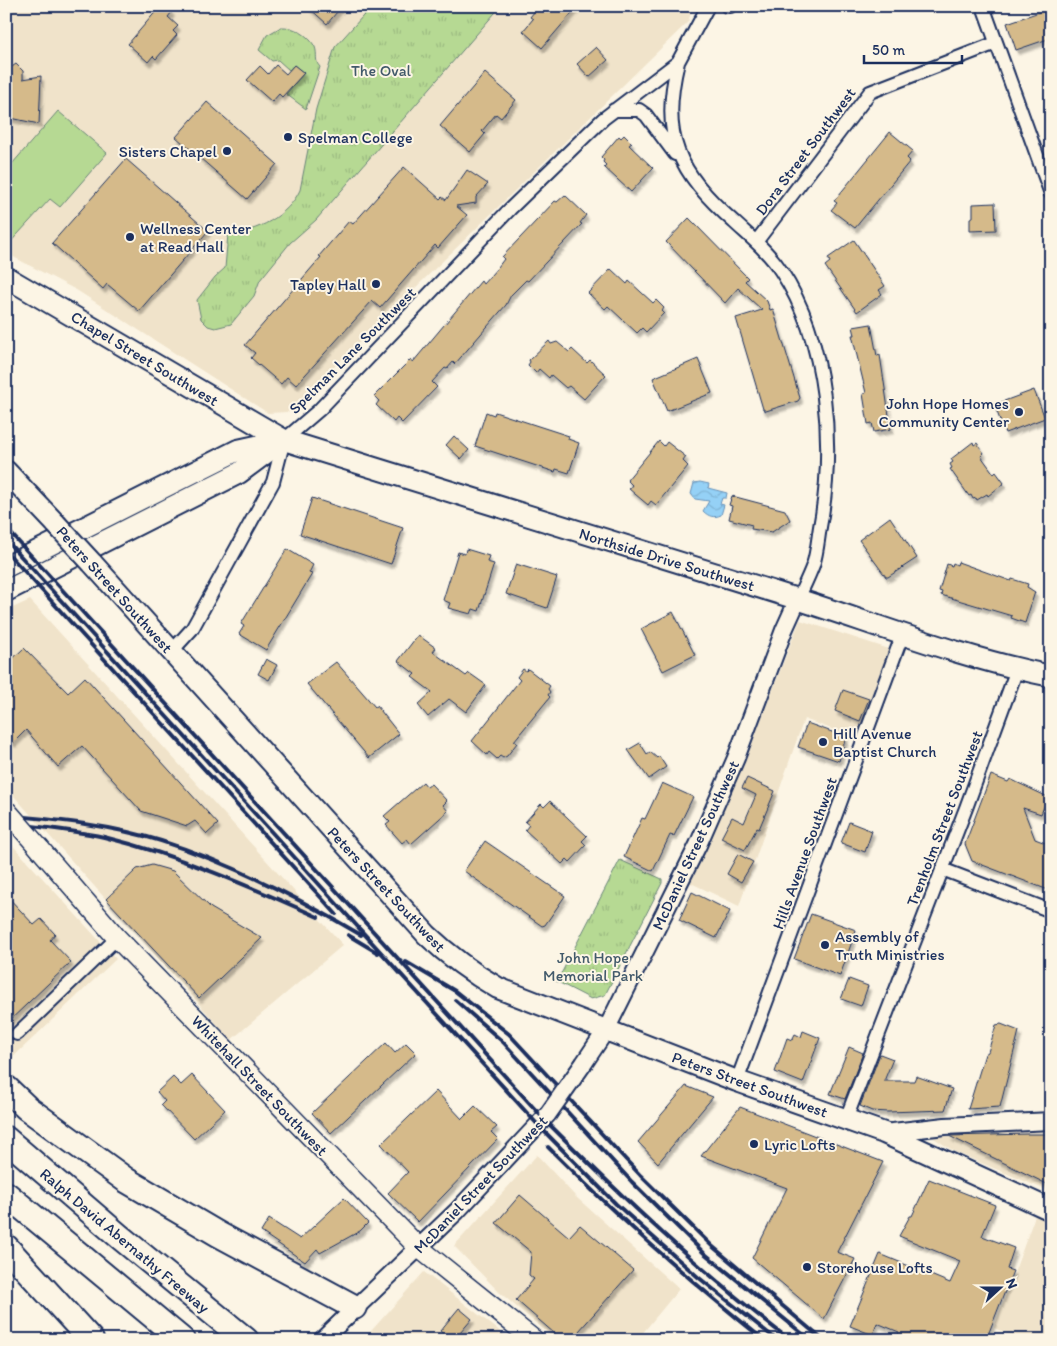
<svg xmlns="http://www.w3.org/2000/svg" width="1057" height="1346" font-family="Itim,sans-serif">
<defs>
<pattern id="grass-tufts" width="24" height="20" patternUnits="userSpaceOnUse" patternTransform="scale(1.25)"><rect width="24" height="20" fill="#b6d993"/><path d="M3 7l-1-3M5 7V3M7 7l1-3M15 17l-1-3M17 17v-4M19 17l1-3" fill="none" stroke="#9cbb81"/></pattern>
<pattern id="water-waves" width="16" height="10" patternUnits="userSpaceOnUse" patternTransform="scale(1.25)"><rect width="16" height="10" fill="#95d1f6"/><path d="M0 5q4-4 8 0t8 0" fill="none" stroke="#80b4d5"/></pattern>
<filter id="shadow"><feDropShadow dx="2.5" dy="4.5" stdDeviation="1" flood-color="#0004"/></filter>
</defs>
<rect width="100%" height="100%" fill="#fcf5e5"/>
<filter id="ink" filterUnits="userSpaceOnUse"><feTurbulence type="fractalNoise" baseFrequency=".02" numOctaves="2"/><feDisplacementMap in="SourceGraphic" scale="10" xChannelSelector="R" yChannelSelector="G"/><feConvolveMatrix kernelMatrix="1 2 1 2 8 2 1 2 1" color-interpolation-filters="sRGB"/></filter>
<g filter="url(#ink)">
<path fill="#f0e3ca" d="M6,6H693L688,22L288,412L268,413L78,291L6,253Z
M30,600L343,945L231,1040L6,787V611Z
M800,620L892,650L859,739L804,719L739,906L689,882L758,727Z
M6,838L116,959L12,1058L6,1051Z
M1051,1130V1192L955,1152L928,1134Z
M537,1155L576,1197L679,1289L637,1340H556L499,1292L454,1246Z
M1036,1213L1051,1219V1340H1024L994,1328Z
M424,1272L511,1340H363Z"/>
<path fill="url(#grass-tufts)" stroke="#688478" d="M372,6H501L316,220L290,243L260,280L254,296L231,324L215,328L208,326L201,319L197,300L215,277L225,268L228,234C257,232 288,216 300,190L316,109L335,47Z
M281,27C293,26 309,35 315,47C318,55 314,61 320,67L306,109L286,94L304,73L294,65L289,70L278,60L272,61L259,50L267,35Z
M620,860L662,879V883L605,995L591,999L554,980L562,972Z"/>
<path fill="#b6d993" stroke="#688478" d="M58,111L107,153L60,207L50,199L6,247V159L12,164Z"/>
<path fill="url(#water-waves)" stroke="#6490b9" d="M700,482L709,484L708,488L727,493L726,498H722L720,504L724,505L721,515C714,518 709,517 703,511L709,501L695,499L691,494L694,483Z"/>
<path fill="#d5ba8a" stroke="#1b2f5e" filter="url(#shadow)" d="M165,6L172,12L168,17L178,26L173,31L177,35L156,59L153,56L148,62L128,44L158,9L160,10Z
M307,6H342L327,24Z
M539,6H578L542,48L523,31L533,19L530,17Z
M1051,8V38L1016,50L1007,23Z
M596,47L608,60L589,77L577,64Z
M16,64L23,71V79L41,76L39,124L6,117V71Z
M276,65L286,74L294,65L304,73L282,97L279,94L272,102L247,80L260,66L268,74Z
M485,73L516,100L501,118L496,114L482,131L485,134L470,152L440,126Z
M207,102L277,164L247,199L176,137Z
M890,132L913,151L907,158L910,161L855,228L831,210L837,203L834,201Z
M624,135L632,143L629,145L653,168L631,192L604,167L606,165L603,162L604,160L601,157L619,136L621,138Z
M126,159L208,231L139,311L107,284L103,289L52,243Z
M404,167L440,199L442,197L446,200L467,170L488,184L476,197V203L456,206L467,215L438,248L435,245L380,308L372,301L296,385L287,377L281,384L251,358L255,353L245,345L321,257L319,256L349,221L353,224Z
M565,195L586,215L580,223L582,224L528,281L526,280L511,295L506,305L455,364L453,362L447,369L445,368L432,382L437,387L402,423L397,418L394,422L376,405L379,401L374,396L410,360L413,362L481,281L483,284L498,267L504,259L502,257L555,201L557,202Z
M995,203L996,230L970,231V218L973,217V204Z
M689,218L748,278L745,281L767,301L770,310L773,309L800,398L798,401L766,411L763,409L736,318L762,310L738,288L725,303L666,242Z
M854,240L885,286L879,290L882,294L857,312L825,266L830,262L828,258Z
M611,269L627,284L629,281L653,303L656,300L664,308L662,311L664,313L646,332L642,328L637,333L608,306L605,309L588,293Z
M871,324L877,356L880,355L891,429L874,432L872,423L868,424L863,394L866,393L852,335H855L853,327Z
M549,341L551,344L557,342L569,352L572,349L587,363L590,360L606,375L584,399L569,386L566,388L551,375L549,378L539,369L536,373L528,365L530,362L529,360Z
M698,359L712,393L667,411L653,378Z
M1034,390L1045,418L1005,433L994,404L998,408L996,404Z
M486,412L494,415L495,412L569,436L568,439L579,443L569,473L556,469L555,472L475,446Z
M454,436L469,450L461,459L446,445Z
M659,441L664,446L667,442L686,457L683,461L688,466L656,505L651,501L648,505L629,489L632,485L627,480Z
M973,442L974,445L977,443L984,453L981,456L994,474L996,472L1004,483L988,496L987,494L977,500L976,498L973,499L971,495L969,496L950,469L952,468L950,464L953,462L951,459Z
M732,496L785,510L790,520L772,532L751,529L752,525L729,519L732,506L729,505Z
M312,498L403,528L391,564L300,534Z
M890,517L917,558L888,577H886L859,540Z
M287,549L313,565L309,573L312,574L266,650L239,634L244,626L241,624Z
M466,549L489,556L487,562L494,564L479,611L473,609L471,614L448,608L450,603L443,600L458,552L465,554Z
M958,562L1011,581L1012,579L1028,584L1027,587L1035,592L1025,623L1011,618L1012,616L941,595L942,592L939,591L947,564L952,566L953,563L957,565Z
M516,564L557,577L547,608L506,594Z
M673,612L695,655L663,671L641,629Z
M418,635L436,648L433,652L466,676L469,673L486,685L466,712L449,699L428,717L418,705L432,692L412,677L415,674L398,661Z
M24,648L68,693L85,677L218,824L207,834L195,821L187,826L141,811L82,746L58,767L26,730L13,743L6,736V665Z
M266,659L277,665L269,680L258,674Z
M336,662L375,707L377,706L399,734L369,758L307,684Z
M523,669L526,671L528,669L550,686L548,689L550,692L548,695L550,697L514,741L517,743L507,756L503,758L500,756L497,759L489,752L487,755L472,741L520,680L517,677Z
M843,690L869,699L860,721L835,711Z
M807,723L846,737L839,761L798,747Z
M640,743L647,754L650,752L657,758L659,756L666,767L649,779L628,750Z
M991,775L1008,782L1010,779L1048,797L1041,814L1023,808L1035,839L1051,845V891L972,861L965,844Z
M747,778L775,791L759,829L757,828L745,850L721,838L732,817L744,823L756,795L742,788Z
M423,782L427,787L431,784L447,801L443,805L448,811L411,844L407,839L402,843L386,825L390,822L384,816Z
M662,783L693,797L674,836L670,835L653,871L624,857L642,818L645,819Z
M550,801L587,836L582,841L586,845L570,862L567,859L562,864L525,830L529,825L525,822L541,804L544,807Z
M849,822L872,831L865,852L841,843Z
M485,841L565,896L545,925L542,926L464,871Z
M738,854L753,862L741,882L727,874Z
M152,865L173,871L211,908L262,938L199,998L106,899L137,869Z
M692,892L730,911L716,938L679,920Z
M6,895L34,925L41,919L55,934L50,940L71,962L6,1024Z
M811,914L856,930L840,976L794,959Z
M849,979L868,986L861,1006L841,999Z
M1001,1024L1019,1031L1000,1107L968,1109L985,1054L988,1052L996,1025Z
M803,1031L820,1038L803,1083L775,1072L787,1038L792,1040L795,1034L801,1037Z
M386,1043L395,1053L406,1043L416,1053L331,1133L312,1113Z
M849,1047L863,1053L845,1099L830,1094Z
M880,1054L893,1059L884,1081H914L916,1076L952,1089L945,1110L888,1112L872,1111L860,1106Z
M192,1075L225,1110L194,1139L161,1105L165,1101L157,1092L173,1077L181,1085Z
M686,1086L713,1097L658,1163L638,1142Z
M436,1091L462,1119L475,1106L497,1127L491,1132L498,1139L418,1222L388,1193L408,1172L381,1144Z
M740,1107L883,1162L837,1252L855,1259L824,1319L752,1258L787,1188L701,1156Z
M1051,1134V1186L949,1136L1027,1134Z
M929,1179L995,1205L982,1236L1014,1248L1007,1269L1013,1271L986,1340H896L899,1332L877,1323L873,1335L850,1326L880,1254L950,1283L960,1261L899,1236L910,1216H912Z
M520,1195L569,1237L580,1225L633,1270L571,1340H562L516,1300L534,1279L529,1275L531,1252L496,1223Z
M344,1198L368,1223L360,1231L320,1253L317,1249L305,1262L261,1232L269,1219L300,1239Z
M459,1308L472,1319L454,1340H450L440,1331Z"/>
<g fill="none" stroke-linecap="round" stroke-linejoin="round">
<g stroke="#1b2f5e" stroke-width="16">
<path id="minor" d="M727,6H730
M983,6L1051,194
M678,62C660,137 678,172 734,222C750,237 769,252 781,271C828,342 835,446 820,527C818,539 817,553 813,565C809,576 803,588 798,599
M614,110H639L646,115L675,154
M756,242L870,92L996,43
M171,652L192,629L273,482L284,440L319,410L510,209L603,119L678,62L708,6
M942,869L1051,911
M17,1034L117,938
M737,1081L902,636
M846,1119L966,808L1017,669"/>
</g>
<g stroke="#1b2f5e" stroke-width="20">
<path id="tertiary" d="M584,1063L606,1030L698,845L736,758L784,630L798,599
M884,1133L945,1126L1051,1121
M322,1340L457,1211L548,1114"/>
</g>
<g stroke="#1b2f5e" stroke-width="22">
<path id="secondary" d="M40,849L117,938L418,1247L534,1340"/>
</g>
<g stroke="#1b2f5e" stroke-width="24">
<path id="primary" d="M6,277L284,440
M6,471L56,524
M92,563L427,935C449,956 472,973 498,988L737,1081L884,1133L1051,1210
M6,567L238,450L284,440C449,491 615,542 781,594C871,622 957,657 1051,676
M6,591L239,473L278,444"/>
</g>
<g stroke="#1b2f5e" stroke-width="28">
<path id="motorway" d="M6,1088L27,1108L126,1180L218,1234L354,1307
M6,1139L120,1237L246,1340
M6,1194L182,1340
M6,1247L91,1340"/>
</g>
<use href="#minor" stroke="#fcf5e5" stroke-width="12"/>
<use href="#tertiary" stroke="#fcf5e5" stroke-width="16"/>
<use href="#secondary" stroke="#fcf5e5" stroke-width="19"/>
<use href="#primary" stroke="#fcf5e5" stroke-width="20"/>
<use href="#motorway" stroke="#fcf5e5" stroke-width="24"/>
<path stroke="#1b2f5e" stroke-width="4" d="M6,528L544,1119C622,1197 702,1273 790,1340
M6,540L538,1125L616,1204L698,1277L777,1340
M6,551L336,914
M6,815C58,820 111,825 161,841C231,863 297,897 361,935
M6,823C39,827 72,830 104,837C178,855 249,886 318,917
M348,935L378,953
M406,962L455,991L509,1034L641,1176L712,1246L823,1340
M455,1000L503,1042L632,1182L704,1253L810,1340
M548,1147C616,1216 688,1279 764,1340"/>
<g stroke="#1b2f5e" stroke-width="20" stroke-linecap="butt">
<path id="tertiary-bridge" d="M548,1114L584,1063"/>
</g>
<g stroke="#1b2f5e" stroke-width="22" stroke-linecap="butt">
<path id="secondary-bridge" d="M6,810L40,849"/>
</g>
<g stroke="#1b2f5e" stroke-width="24" stroke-linecap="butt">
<path id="primary-bridge" d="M56,524L92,563"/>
</g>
<use href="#tertiary-bridge" stroke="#fcf5e5" stroke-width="16"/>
<use href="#secondary-bridge" stroke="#fcf5e5" stroke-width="19"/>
<use href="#primary-bridge" stroke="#fcf5e5" stroke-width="20"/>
</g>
</g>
<g fill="#1b2f5e" stroke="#fcf5e5" stroke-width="2">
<circle cx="288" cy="137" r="5"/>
<circle cx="227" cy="151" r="5"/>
<circle cx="130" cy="237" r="5"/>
<circle cx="376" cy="284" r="5"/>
<circle cx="1019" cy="412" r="5"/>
<circle cx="823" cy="742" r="5"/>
<circle cx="825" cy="945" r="5"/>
<circle cx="754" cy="1144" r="5"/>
<circle cx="807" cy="1267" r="5"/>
</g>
<g text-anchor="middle" stroke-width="4" stroke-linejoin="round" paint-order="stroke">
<g font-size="16" fill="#425a6b" stroke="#fcf5e5">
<text x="381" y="76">The Oval</text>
<text x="593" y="963">John Hope<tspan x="593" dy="18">Memorial Park</tspan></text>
</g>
<g font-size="16" fill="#1b2f5e" stroke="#fcf5e5" text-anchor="start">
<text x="298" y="143">Spelman College</text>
<text x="217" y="157" text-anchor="end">Sisters Chapel</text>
<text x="140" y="234">Wellness Center<tspan x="140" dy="18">at Read Hall</tspan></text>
<text x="366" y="290" text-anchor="end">Tapley Hall</text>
<text x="1009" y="409" text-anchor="end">John Hope Homes<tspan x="1009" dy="18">Community Center</tspan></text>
<text x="833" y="739">Hill Avenue<tspan x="833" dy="18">Baptist Church</tspan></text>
<text x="835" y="942">Assembly of<tspan x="835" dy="18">Truth Ministries</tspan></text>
<text x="764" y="1150">Lyric Lofts</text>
<text x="817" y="1273">Storehouse Lofts</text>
</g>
<g font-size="16" fill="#1b2f5e" stroke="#fcf5e5">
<text transform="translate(805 151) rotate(-53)" y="6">Dora Street Southwest</text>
<text transform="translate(352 350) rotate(-45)" y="6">Spelman Lane Southwest</text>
<text transform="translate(145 358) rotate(31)" y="6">Chapel Street Southwest</text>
<text transform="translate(667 559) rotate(17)" y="6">Northside Drive Southwest</text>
<text transform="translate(115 589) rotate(48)" y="6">Peters Street Southwest</text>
<text transform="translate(944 818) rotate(-69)" y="6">Trenholm Street Southwest</text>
<text transform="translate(695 845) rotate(-65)" y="6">McDaniel Street Southwest</text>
<text transform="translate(804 853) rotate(-70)" y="6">Hills Avenue Southwest</text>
<text transform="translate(387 889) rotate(47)" y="6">Peters Street Southwest</text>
<text transform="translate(750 1084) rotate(20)" y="6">Peters Street Southwest</text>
<text transform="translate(260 1085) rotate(46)" y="6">Whitehall Street Southwest</text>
<text transform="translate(480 1184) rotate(-46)" y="6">McDaniel Street Southwest</text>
<text transform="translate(125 1240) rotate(40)" y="6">Ralph David Abernathy Freeway</text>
</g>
</g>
<rect width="1057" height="1346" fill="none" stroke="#fcf5e5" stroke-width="25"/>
<rect x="12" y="12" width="1032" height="1321" fill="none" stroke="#1b2f5e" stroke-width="2" filter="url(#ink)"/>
<g transform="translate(1000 1288) rotate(69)" stroke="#fcf5e5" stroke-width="4" paint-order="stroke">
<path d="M0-4L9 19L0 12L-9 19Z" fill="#1b2f5e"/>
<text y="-8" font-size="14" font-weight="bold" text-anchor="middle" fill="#1b2f5e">N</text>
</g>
<path d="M864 55v8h98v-8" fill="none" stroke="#1b2f5e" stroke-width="2.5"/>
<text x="872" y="55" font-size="15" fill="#1b2f5e" stroke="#fcf5e5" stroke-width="4" paint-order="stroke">50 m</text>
</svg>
